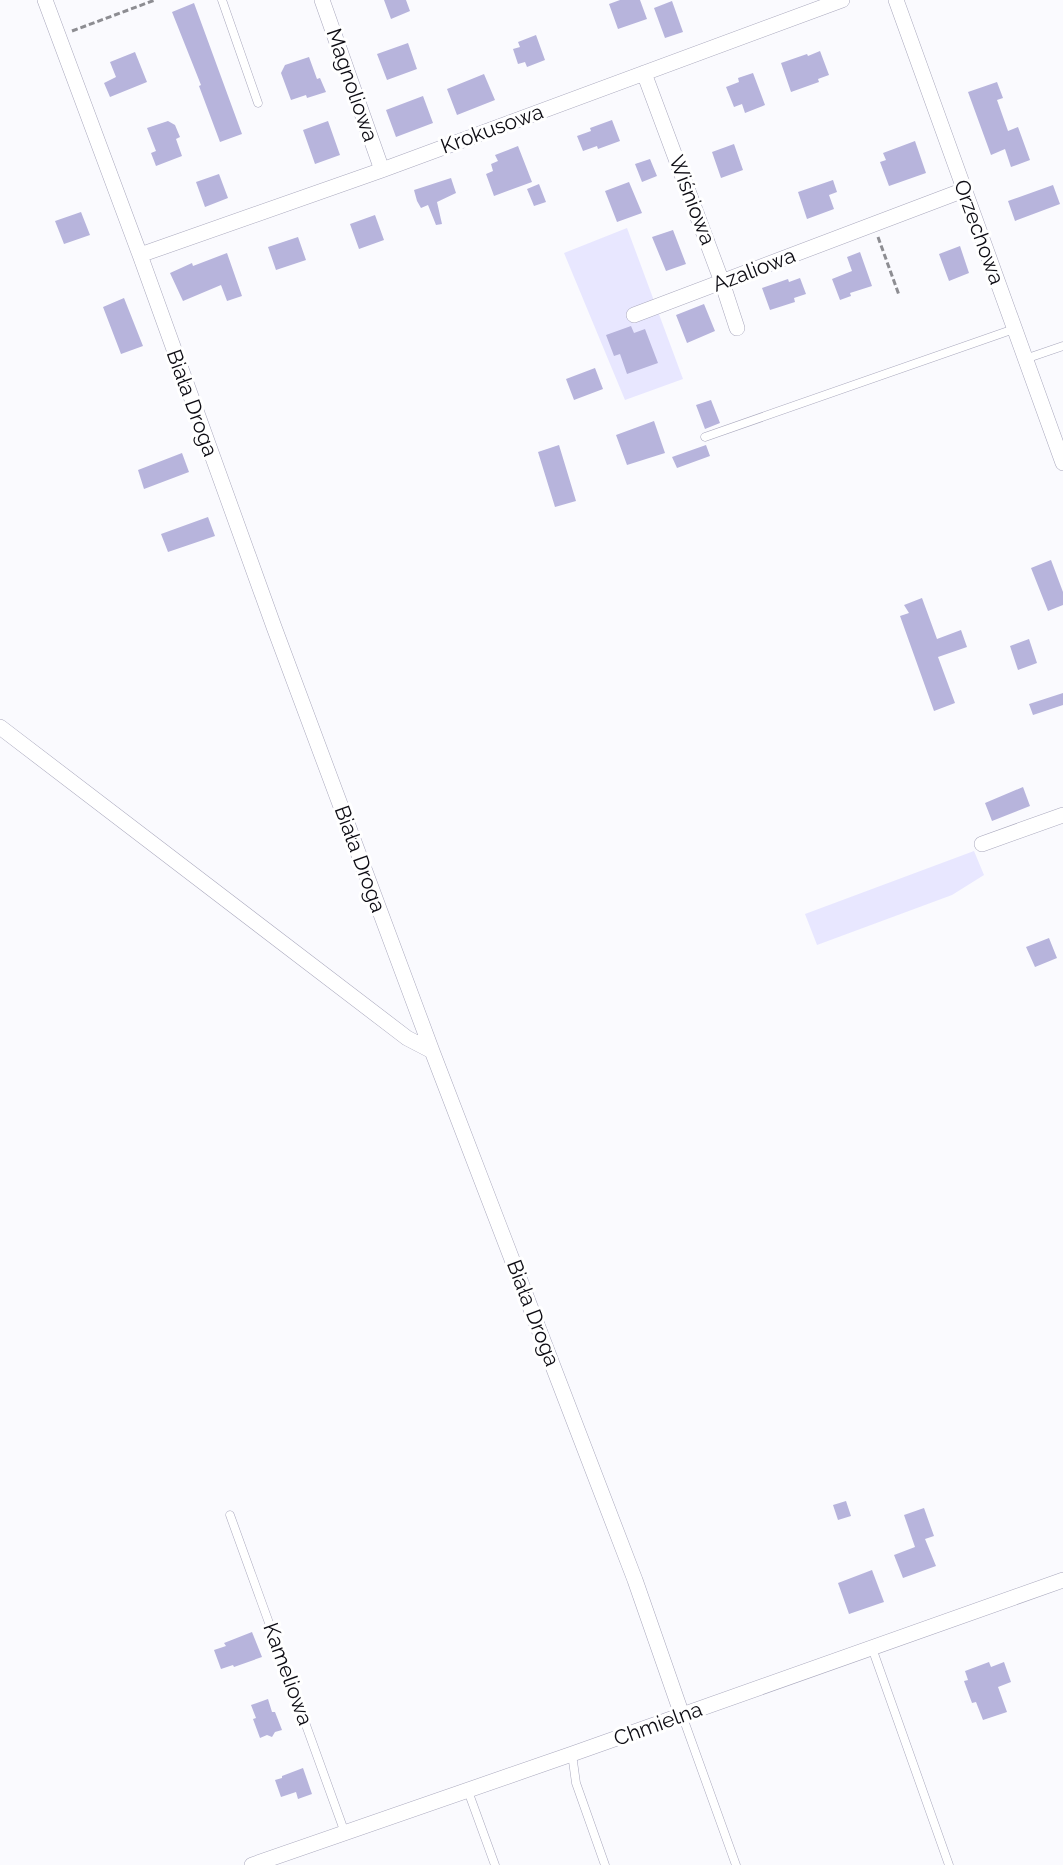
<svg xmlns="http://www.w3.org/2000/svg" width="1063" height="1865" font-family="Raleway,sans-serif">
<rect width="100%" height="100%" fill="#fafafe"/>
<path fill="#e8e7ff" d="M627,228L683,379L625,400L564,253Z
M974,851L984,875L952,895L817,945L805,914Z"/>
<path fill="#b7b4dc" d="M384,0H406L410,11L391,19Z
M620,0H640L647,19L618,29L609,4Z
M672,1L683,32L665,38L654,8Z
M194,3L242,134L220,142L199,86L201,85L172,12Z
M536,35L545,60L527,67L525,62L518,64L513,49L520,47L518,42Z
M408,43L417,69L387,80L377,54Z
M820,51L829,75L818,79L819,82L791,92L781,63L807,54L808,56Z
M135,52L147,82L110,97L104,83L116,77L110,62Z
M309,57L317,79L320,78L326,92L307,98L306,95L291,100L281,73L285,65Z
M753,73L765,105L745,113L742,104L734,107L726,87L739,82L738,78Z
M484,74L495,100L457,115L447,89Z
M997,82L1003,98L997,100L1008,131L1018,127L1030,160L1011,167L1005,149L991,155L968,92Z
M423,96L433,123L396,137L386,110Z
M612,120L620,141L598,149L597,146L583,151L577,136L591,131L590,128Z
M168,121L175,125L180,137L176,139L182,156L156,166L151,153L156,151L147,128Z
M328,121L340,155L315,164L303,130Z
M915,141L926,173L889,186L880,162L886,160L883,153Z
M734,144L743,170L721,178L712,152Z
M518,146L532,182L494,196L486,174L493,171L491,164L498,161L495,155Z
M650,159L657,176L642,182L635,164Z
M219,174L228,198L205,207L196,182Z
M451,178L456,193L437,202L442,224L436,225L428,205L421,208L417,201L414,190Z
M833,180L837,192L829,195L834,209L807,219L798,192Z
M629,182L642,213L617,222L605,191Z
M539,184L546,202L534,206L527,189Z
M1053,185L1060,204L1015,221L1008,201Z
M81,212L90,235L64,244L55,221Z
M375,215L384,240L359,249L350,224Z
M673,230L686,264L666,271L652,237Z
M298,237L306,260L276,270L268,247Z
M960,246L969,273L949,281L939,254Z
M860,252L872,286L850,293L851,296L840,300L832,279L852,271L847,257Z
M227,253L242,296L227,301L221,285L183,301L170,273L192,263L193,266Z
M800,278L806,294L794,298L795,302L770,310L762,288L788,279L789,282Z
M124,298L143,346L121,354L103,307Z
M704,304L715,331L687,343L676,315Z
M631,326L634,333L645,329L658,363L627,374L620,354L614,356L606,335Z
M595,368L603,389L574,400L566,379Z
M711,400L720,423L705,429L696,405Z
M654,421L665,453L627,465L616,435Z
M559,445L576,501L555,507L538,452Z
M706,445L710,456L677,468L672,457Z
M182,453L189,472L144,489L138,470Z
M208,517L215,536L168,552L161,534Z
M1051,560L1063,592V605L1048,611L1031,568Z
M922,598L937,639L961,630L967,647L938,657L955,703L934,711L900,616L909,613L904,605Z
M1029,639L1037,663L1018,670L1010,646Z
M1063,693V705L1033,715L1029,704Z
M1023,787L1030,806L992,821L985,803Z
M1049,938L1057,958L1035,967L1026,947Z
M846,1501L851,1516L838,1520L833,1505Z
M924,1508L934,1536L925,1539L936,1566L903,1578L894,1555L915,1547L904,1515Z
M872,1570L884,1602L849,1614L838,1583Z
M252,1632L262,1657L234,1667L233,1665L221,1669L214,1650L226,1646L224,1643Z
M989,1662L991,1667L1004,1662L1011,1682L998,1687L1007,1712L983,1720L976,1702L972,1703L964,1681L968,1680L965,1671Z
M268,1699L272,1712H275L282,1730L275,1732L272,1737L267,1735L260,1738L253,1719L256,1718L251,1705Z
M303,1768L312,1794L298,1799L296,1792L281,1797L275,1780L282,1778V1776Z"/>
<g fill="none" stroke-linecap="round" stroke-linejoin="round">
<g stroke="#a9a8bd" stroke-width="9">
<path id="service" d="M222,0L258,103
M1025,359L1063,346
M705,437L1014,329
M230,1515L345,1833
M872,1648L949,1865
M682,1715L736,1865
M572,1754L576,1783L605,1865
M468,1791L495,1865"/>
</g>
<g stroke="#a9a8bd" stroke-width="16">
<path id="minor" d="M45,0L140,255L274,627L432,1051L635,1580L682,1715
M322,0L382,170
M896,0L1063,463
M644,73L722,282L737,328
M140,255L382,170L842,0
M634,315L964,190
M0,727L407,1038L432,1051
M982,844L1063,815
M252,1865L572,1754L1063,1580"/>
</g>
<path stroke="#8d8d92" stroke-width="3" stroke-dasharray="6 3" stroke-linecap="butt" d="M72,31L155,0
M878,237L899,295"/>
<use href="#service" stroke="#fff" stroke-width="8"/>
<use href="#minor" stroke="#fff" stroke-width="15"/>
</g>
<g text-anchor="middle" stroke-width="6" stroke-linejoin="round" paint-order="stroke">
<g font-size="21" fill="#0d0c13" stroke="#fff">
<text transform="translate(352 85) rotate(71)" y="7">Magnoliowa</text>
<text transform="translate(492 129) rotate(-20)" y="7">Krokusowa</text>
<text transform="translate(692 200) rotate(69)" y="7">Wiśniowa</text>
<text transform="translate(979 232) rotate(70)" y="7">Orzechowa</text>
<text transform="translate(754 270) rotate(-21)" y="7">Azaliowa</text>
<text transform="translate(192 403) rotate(70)" y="7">Biała Droga</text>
<text transform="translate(360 859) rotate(70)" y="7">Biała Droga</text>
<text transform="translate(533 1313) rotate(69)" y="7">Biała Droga</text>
<text transform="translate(288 1674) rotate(70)" y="7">Kameliowa</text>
<text transform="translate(658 1724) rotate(-20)" y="7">Chmielna</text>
</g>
</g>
</svg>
